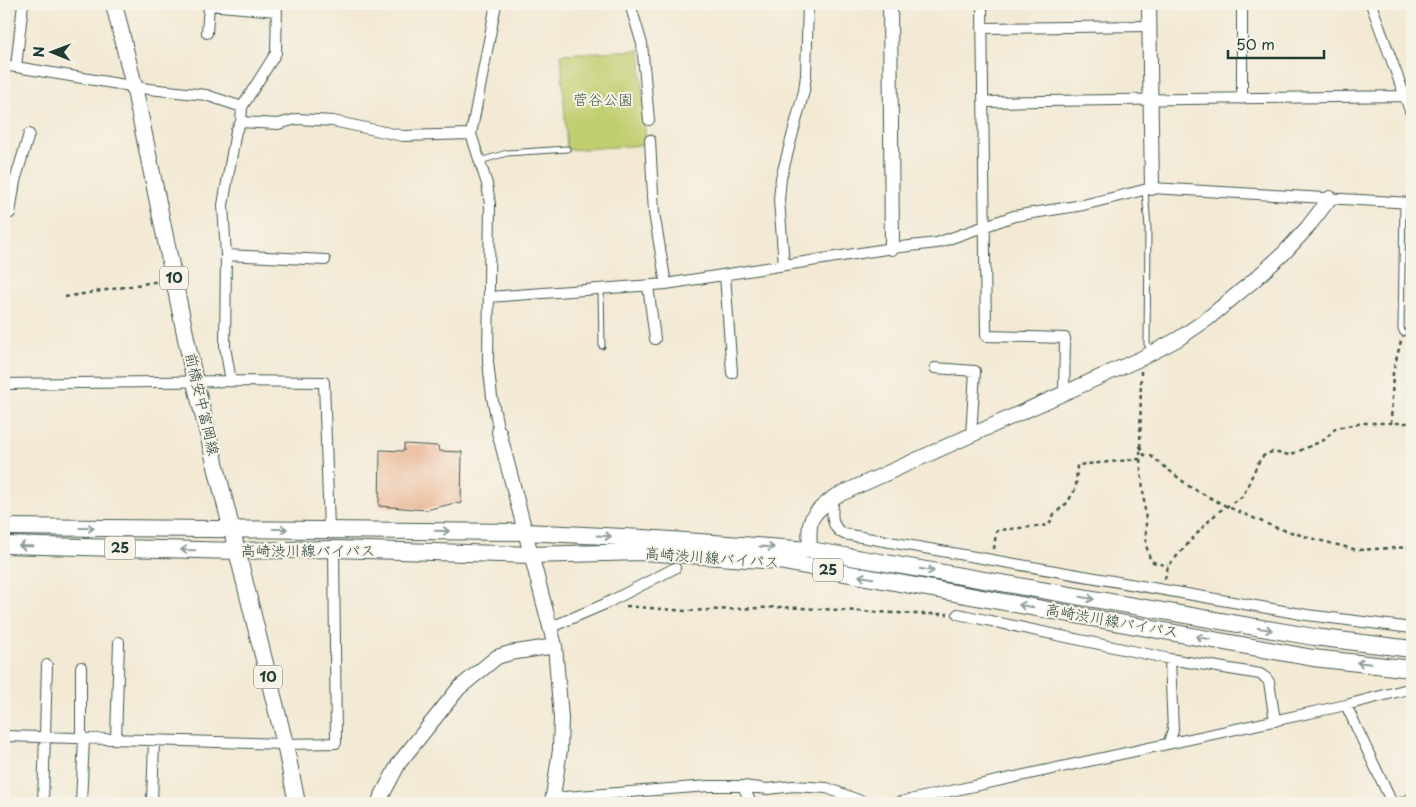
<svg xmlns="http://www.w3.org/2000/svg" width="1416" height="807" font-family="'Playpen Sans','Klee One',sans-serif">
<rect width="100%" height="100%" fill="#f7f3e8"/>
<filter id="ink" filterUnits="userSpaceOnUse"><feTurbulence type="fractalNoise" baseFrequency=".02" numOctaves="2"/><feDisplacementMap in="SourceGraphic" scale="10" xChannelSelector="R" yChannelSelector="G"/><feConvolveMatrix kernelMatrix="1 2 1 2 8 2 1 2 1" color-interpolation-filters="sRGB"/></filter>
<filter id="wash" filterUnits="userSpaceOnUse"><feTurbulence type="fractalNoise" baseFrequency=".0096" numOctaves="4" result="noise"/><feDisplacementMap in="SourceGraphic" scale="20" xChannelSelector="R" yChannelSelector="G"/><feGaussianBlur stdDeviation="1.12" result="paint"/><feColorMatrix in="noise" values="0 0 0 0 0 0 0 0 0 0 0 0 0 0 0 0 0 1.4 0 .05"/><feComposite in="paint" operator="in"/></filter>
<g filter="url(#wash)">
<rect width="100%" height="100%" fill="#f3e9d4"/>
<path fill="#c1ce6f" stroke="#708652" d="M640,50L646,145L567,150L561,54Z"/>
<g id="blocks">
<path fill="#e8ab87" d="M404,444L438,446L439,451L462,452L461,504L455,503L426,510L379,506L380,450L404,451Z"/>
</g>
</g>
<g filter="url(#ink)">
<use href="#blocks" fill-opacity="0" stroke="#3f574c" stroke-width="1"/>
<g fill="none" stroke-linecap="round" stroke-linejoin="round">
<g stroke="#3f574c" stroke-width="7">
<path id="lane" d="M480,161L507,153L567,149
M1145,190L1148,228L1147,344L1152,352
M1403,202L1401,329L1403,333
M601,289L602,346"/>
</g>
<g stroke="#3f574c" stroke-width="12">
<path id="street" d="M208,4L209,5L276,11
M496,4L471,134L487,184L490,204L488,362L492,397L499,432
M630,4L642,44L649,120
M982,4L986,336L1065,338L1064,394
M1242,4V99
M1371,4L1412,116
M982,28L1149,26
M207,33L209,5
M4,65L149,89L206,95L242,107
M16,67L23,4
M983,102L1405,96
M241,122L278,124L297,119L333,121L403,136L471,134
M650,140L654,213L666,284
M4,213H10L15,181L29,134
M226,255L325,260
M784,265L779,200L781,178L804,91L806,75L808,4
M725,275L732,373
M648,286L655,339
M489,297L666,284L892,248L937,243L1014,216L1083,205L1152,188L1412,203
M935,368L975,371L971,436
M231,381L225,347L226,255L223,205L236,131L241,122L242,107L276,53L277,4
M4,384L231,381L324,382L329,529
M834,497C832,511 829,527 844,534L1307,615L1412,628
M958,614L1170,659L1260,674L1266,678L1269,682L1275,721
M549,628L605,604L675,568
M1346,705L1392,803
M4,736L285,744L336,743L334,549
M81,738V667
M116,739L119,642
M1168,744L1173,731L1170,659
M743,786L751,803
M552,798L708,786H743L768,789L793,786L827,788L866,803H875
M43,803L47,665
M81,803L84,739
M152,803L154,740
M896,803L1346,705L1412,688
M1401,803L1412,798"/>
</g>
<g stroke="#3f574c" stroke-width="16">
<path id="secondary" d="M890,4L892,248
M1149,4L1152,188
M499,432L555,646L561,718L560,750L552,803
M810,550C808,518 809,517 834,497L1142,358L1178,339L1206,320L1253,281L1284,253L1307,228L1330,198
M378,803L399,763L459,688L497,657L510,653L555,646"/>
</g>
<g stroke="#3f574c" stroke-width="18">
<path id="primary" d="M114,4L134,86L195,382L285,744L297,803
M4,527L525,532L643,538L810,550L1314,637L1412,649
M4,545L237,551L334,549L531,555L642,552L778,561L1313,658L1412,669"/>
</g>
<path stroke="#3f574c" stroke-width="2.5" stroke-dasharray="4 4" stroke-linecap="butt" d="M65,297L160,281
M1141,371L1140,459L1146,521V545L1150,559L1153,562L1168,566
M1391,424L1393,372L1401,341
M1140,446L1144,455L1151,456L1190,487L1226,506L1274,527L1314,539L1357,550L1412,547
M994,549L996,532L1000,530L1049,525L1054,514L1067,503L1076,488L1077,465L1140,459
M1165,579L1168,566L1203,527L1218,512L1243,496L1257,465L1261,458L1266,454L1272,452L1290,455L1324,440L1336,428L1362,423H1407L1412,431
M626,606L686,611L781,607L915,614H948"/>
<use href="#lane" stroke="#fff" stroke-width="5"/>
<use href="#street" stroke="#fff" stroke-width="10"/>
<use href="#secondary" stroke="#fff" stroke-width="14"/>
<use href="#primary" stroke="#fff" stroke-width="16"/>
</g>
<defs><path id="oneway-shaft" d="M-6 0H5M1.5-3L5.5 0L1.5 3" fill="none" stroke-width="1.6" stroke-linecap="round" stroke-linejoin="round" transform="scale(1.25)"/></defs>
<g stroke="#8f9e9a">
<use href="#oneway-shaft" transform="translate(87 528)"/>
<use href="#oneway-shaft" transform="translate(280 529)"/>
<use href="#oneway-shaft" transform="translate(442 531) rotate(1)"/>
<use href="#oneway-shaft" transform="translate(604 536) rotate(3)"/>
<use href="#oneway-shaft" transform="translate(26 546) rotate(-179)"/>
<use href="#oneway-shaft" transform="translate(767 547) rotate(4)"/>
<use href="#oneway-shaft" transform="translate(188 550) rotate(-179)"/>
<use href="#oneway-shaft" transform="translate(927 570) rotate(10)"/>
<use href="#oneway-shaft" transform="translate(866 577) rotate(-170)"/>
<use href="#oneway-shaft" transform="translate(1087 598) rotate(10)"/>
<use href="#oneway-shaft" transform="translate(1026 606) rotate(-170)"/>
<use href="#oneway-shaft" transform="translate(1265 629) rotate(10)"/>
<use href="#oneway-shaft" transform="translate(1203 638) rotate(-170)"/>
<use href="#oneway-shaft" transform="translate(1364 663) rotate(-174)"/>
</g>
</g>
<g text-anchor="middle" stroke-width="4" stroke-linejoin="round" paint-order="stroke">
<g fill="#f7f3e8" stroke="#60746a" stroke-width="1">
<rect x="160" y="266.5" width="28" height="23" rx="4"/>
<rect x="105" y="536.5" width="30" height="23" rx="4"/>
<rect x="813" y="558.5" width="30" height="23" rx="4"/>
<rect x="254" y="665.5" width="28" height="23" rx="4"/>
</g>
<g font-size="14" font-weight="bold" fill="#1f3d34">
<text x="174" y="283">10</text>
<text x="120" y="553">25</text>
<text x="828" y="575">25</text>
<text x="268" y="682">10</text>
</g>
<g font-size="15" fill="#3f5a40" stroke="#f7f3e8">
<text x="603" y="105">菅谷公園</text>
</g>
<g font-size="15" fill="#1f3d34" stroke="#f7f3e8">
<text transform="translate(202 404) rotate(77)" y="5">前橋安中富岡線</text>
<text x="308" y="556">高崎渋川線バイパス</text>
<text transform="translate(712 558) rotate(4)" y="5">高崎渋川線バイパス</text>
<text transform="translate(1112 621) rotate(10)" y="5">高崎渋川線バイパス</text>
</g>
</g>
<rect width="1416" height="807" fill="none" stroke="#f7f3e8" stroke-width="20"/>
<g transform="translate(52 52) rotate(271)" stroke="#f7f3e8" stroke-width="4" paint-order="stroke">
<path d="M0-4L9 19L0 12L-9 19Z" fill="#1f3d34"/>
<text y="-8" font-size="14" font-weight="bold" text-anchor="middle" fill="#1f3d34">N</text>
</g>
<path d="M1228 50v8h96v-8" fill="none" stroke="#1f3d34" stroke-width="2.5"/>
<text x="1236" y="50" font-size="15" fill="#1f3d34" stroke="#f7f3e8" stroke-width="4" paint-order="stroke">50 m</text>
</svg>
